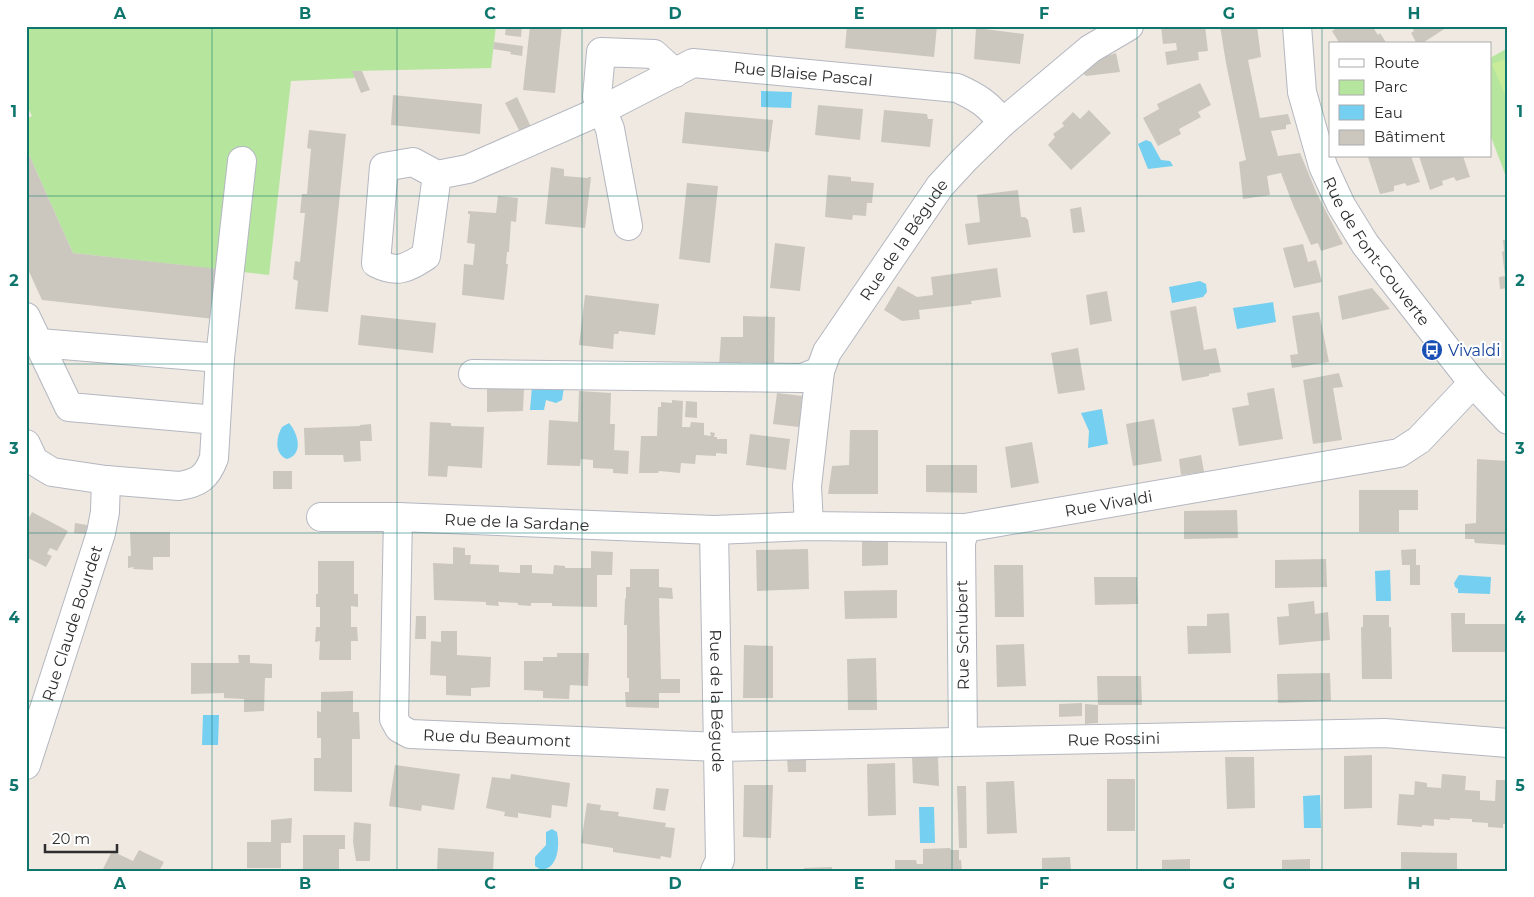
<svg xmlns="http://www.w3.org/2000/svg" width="1534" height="897" font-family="Montserrat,sans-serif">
<rect width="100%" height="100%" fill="#efe9e1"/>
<path fill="#b6e59e" d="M26,26H496L491,68L353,71L355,78L291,81L269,275L73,253L26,148V119L32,116L26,104Z
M1508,48V182L1490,134V58Z"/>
<path fill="#c9ec9a" d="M1508,58V102L1492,64Z"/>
<path fill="#75cff0" d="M761,91L792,92L791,108L761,107Z
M1146,140L1151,142L1161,160L1170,161L1173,166L1148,169L1138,144Z
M1200,281L1206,284L1207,292L1203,297L1172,303L1169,287Z
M1273,302L1276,322L1237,329L1233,308Z
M532,387H564L562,400L556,403L546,400L544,410H530Z
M1102,409L1108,444L1088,448L1089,431L1081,413Z
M289,423C298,433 304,454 287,459C274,454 276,437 282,427Z
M1390,570L1391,601H1376L1375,571Z
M1459,575L1491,577L1490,594L1458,593V589L1455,587L1454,583Z
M203,715H219L218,745H202Z
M1320,795L1321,828H1304L1303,796Z
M919,807H934L935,843H920Z
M552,829L557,832C560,846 558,869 541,870L535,866V857L546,845V832Z"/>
<path fill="#cbc7bf" d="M506,26H522L521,37L505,35Z
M530,26H562L555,93L523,90Z
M847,26H937L934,57L845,48Z
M1161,26H1205L1208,51L1198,52L1199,60L1167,65L1165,52L1177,50L1176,43L1163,44Z
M1220,26H1257L1261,57L1248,60L1260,118L1288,114L1291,124L1286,125V129L1271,131L1278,156L1300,153L1317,194L1343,244L1321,251L1318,243L1311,245L1293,205L1281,173L1267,176L1270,195L1243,199L1239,162L1246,160L1226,63Z
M1340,26H1372L1378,35L1380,33L1387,44H1340L1332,31Z
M1411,26H1449L1421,44H1417L1411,33L1414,31Z
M976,28L1024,34L1020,64L974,59Z
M494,42L523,46L522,56L510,54L511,52L493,49Z
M1116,53L1120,72L1086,76L1083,73L1104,57Z
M352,71H362L370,90L361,93Z
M1200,83L1211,105L1198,112L1201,117L1179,129L1181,134L1158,146L1143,118L1159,109L1157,104Z
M393,95L482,104L480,134L391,125Z
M517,97L532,129L521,134L505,103Z
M818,105L863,109L860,140L815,135Z
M884,110L927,114L928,119H933L930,147L881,142Z
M1089,110L1111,133L1071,170L1048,145L1055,137L1053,134L1064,126L1062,123L1073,112L1080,119Z
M685,112L773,120L769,152L682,143Z
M309,130L346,134L328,312L295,309L298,281L293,279L295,261L300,262L305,213H300L302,194H307L311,149L307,148Z
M26,148L73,253L219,269L214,319L42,300L26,265Z
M1370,156H1411L1420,182L1407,186L1405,183L1394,186V191L1380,194L1368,157Z
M1419,156H1463L1470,177L1456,181L1454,177L1442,181L1443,185L1430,190Z
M551,167L564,169V176L588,178V177H591L585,228L545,224Z
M828,175L851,177V181L874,183L872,203H867L866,216L853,215L852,220L825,217Z
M687,183L718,186L710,263L679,259Z
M1018,190L1021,217H1025L1028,220L1031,237L968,245L965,224L980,222L977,195Z
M498,196L518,198L516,222L511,221L509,252H507L506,264H508L504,300L462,295L464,264L473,265L475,244L467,243L470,214H468V211L496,213Z
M1081,207L1085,232L1073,233L1070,209Z
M1503,240H1508V288L1500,289L1499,277L1505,276L1502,252L1504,251Z
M775,243L805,247L800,291L770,288Z
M1303,244L1308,262L1316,260L1322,282L1294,288L1283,248Z
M997,268L1001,297L971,301L972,304L919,310L920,319L902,321L884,310L898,286L917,297L933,295L931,277Z
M1372,288L1390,309L1342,320L1338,296Z
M1107,291L1112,321L1090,325L1086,295Z
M585,295L659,304L655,335L619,331L618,334H614L613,349L579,345Z
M1196,306L1204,350L1216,348L1221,372L1209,374V376L1182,381L1170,311Z
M1319,312L1329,362L1292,368L1290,355L1298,354L1292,316Z
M361,315L436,323L433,353L358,345Z
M743,316L775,317L774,363L742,362V365H719L721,337H743Z
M1078,348L1085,390L1058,394L1051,353Z
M1339,373L1343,387L1333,388L1342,440L1313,444L1303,380Z
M487,385L514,386V389H524L523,411L487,412Z
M1274,388L1283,439L1239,446L1232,408L1249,405L1247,393Z
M579,391L611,393L610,424H615L614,450L629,451L628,474L613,473V469L593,468V460L581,459L580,466L547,465L549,420L578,422Z
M777,393L802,396L799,427L773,424Z
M672,400L683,401L682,427H690L691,422L704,423V435L711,436L710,432L715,433L714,437H717V439H727V454L716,453V456L696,455L695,464L681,463L680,473L659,471L658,473H639L641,436H657L658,407H661V402L672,403Z
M686,401L697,402V418L685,417Z
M1154,419L1162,461L1133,466L1126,424Z
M430,422L451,423V426L484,427L482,468L448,466L447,477L428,476Z
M371,424L372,441H360L361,461L344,462L343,455H305L304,428L360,426V425Z
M850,430H878V494H828L832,466L849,465Z
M750,434L790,439L786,470L746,465Z
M1032,442L1039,483L1011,488L1005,447Z
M1201,455L1204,472L1181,475L1179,459Z
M1477,459L1508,461V545L1475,543L1474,539H1465V524L1476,523Z
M926,465H977V493L926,492Z
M273,471H292V489H273Z
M1359,490H1418V510H1399V532H1359Z
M1237,510L1238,538L1184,539V511Z
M32,512L68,531L57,551L50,548L47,554L52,556L46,567L26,557V519L28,520Z
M75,523L87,525L86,534L74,533Z
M130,532H170V557H153V570L133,569L134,567L128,568V556H131Z
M888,540V565L862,566V541Z
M453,547L465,548V555H471L470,564L499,565V572L520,573V565H532V573L553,574L554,565L565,566V568H591V551L613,552L612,575H597V607L552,606V603H531V606L518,605V603L498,602L499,606L486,605V602L434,600L433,563L453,564Z
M808,549L809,589L757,591L756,550Z
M1416,549V565H1420V585H1410V565H1402L1401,550Z
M1326,559L1327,587L1275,588V560Z
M318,561H354V594H358V607L351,606V627H357L358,641H351V660H319L320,641L315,642L316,627H320V607H316V594H318Z
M994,565H1023L1024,617H995Z
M630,569H659V587L672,588L673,599L659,598L661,679H680V693H659V708L626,707L625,692H629V678H627V625H624L625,599L626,598V587H630Z
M1094,577H1137L1138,604L1095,605Z
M897,590V618L845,619L844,591Z
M1314,601L1315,614L1328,612L1330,640L1279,645L1277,617L1289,616L1288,604Z
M1229,613L1231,653L1188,654L1187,626H1207V614Z
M1451,613H1465V624H1507V652H1452Z
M1363,615H1389V627H1391L1392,679H1362L1361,627H1363Z
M416,616H426V639H415Z
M441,631H457V655L491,657L490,687L471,688V696L446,695V676L430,675L431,641L441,642Z
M1024,644L1026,686L997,687L996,645Z
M744,645L773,646V698H743Z
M557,653H589L588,686L570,685L569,699L543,698V691L524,690V661H543V657H557Z
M238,655H250V663L272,664V678H265L264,711L244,712V699L224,698V693L191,694V663H239Z
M876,658L877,710H848L847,659Z
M1330,673L1331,701L1278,703L1277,674Z
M1097,676H1141L1142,705H1098V723L1085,724V704L1098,705Z
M353,691V712H359L360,739H352V792L314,791V758H321V738H317V711L321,712V692Z
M1082,703V716L1059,717V704Z
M912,755H938L939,786L913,783Z
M1372,755V808L1344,809V756Z
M1225,757H1254L1255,808L1227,809Z
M787,758H806V772H788Z
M895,763L896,815L868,816L867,764Z
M395,765L460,774L454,810L422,805L421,811L389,806Z
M511,774L570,783L567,807L552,805L551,818L518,813V818L504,816L505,812L486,808L492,777L510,779Z
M1442,774L1466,776L1465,790L1480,791V800L1495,801L1496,780H1506V774H1508V824H1503V828L1488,827V823L1472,822V819L1450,818V820L1434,819V826L1422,825V827L1397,825L1399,794L1414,795L1415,781L1427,783V787L1441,788Z
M1107,779H1135V831H1107Z
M1014,781L1017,833L987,834L986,782Z
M744,785H773L771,838L743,837Z
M957,786H966L967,848H959Z
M656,788L669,789L665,811L653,809Z
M587,803L601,805L600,810L619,812L618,816L666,823L665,827L675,828L671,858L661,856L660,859L613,852V848L581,843Z
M292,818L291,843H281V868H247V842H271V820Z
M354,822L371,824L370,861H356L353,842Z
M303,835H345V849H339V871H303Z
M438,848L494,852L493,871H437Z
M950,848L951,850H959V860H961L962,871H893L895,869V860H916L917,864H923V849Z
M139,850L164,862L159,871H102L112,851L133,861Z
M1401,852L1457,853V871H1401Z
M1070,857L1071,871H1042V858Z
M1190,859V871H1162V860Z
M1310,859V871H1282V860Z
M832,867V871H804V868Z"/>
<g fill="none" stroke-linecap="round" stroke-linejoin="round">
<g stroke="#b4b7c1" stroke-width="30">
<g id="minor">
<path id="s1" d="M1297,26L1302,92L1323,166L1341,205L1365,244L1399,288L1473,383L1508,420"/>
<path id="s2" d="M437,175L426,256C407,268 398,274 376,263L384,167L413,162L437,175L468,169L602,110L693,63L957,88C977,97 990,105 1002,123"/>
<path d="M628,226L610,129L597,97L601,52L654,54L675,73"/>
<path d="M26,317L69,407L216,420"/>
<path d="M39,343L220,358"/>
<path d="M473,374L802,378L820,371"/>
<path d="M26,444L34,461L52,472L106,480L179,486C199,483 207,477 214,458L220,358L242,161"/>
<path id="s3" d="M321,517H398L714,530L809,526L965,528L1399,453L1419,440L1473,383"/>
<path id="s4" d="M398,517L394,719L399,728L410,734L719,747L1385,733L1508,743"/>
<path id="s5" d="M809,526L807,486L820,371L827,352L940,186L965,159L1002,123L1090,49L1129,26"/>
<path id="s6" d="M714,530L720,860L715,871"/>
<path d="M963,741L961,543L965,528"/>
<path id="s7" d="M26,765L101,533L105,512L106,480"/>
</g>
</g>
<use href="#minor" stroke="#fff" stroke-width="28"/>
</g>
<path fill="none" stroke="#0f766e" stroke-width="1" stroke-opacity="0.55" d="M212,26V871M397,26V871M582,26V871M767,26V871M952,26V871M1137,26V871M1322,26V871M26,196H1508M26,364H1508M26,533H1508M26,701H1508"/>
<defs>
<g id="bus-disc" transform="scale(1.125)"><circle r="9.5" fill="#1a4fb4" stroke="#fff"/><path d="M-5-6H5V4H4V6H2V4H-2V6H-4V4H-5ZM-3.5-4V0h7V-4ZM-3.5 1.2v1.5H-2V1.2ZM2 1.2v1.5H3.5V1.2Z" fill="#fff"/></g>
</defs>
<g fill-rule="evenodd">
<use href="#bus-disc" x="1432" y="350"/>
</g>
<g text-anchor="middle" stroke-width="4.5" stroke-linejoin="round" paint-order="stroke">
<g font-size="16" fill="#2e2e2e" stroke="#fff">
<text dy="6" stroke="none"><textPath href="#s2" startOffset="680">Rue Blaise Pascal</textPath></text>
<text dy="6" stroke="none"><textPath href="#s5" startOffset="312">Rue de la Bégude</textPath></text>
<text dy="6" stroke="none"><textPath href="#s1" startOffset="244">Rue de Font-Couverte</textPath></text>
<text dy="6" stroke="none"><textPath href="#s3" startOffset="790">Rue Vivaldi</textPath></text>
<text dy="6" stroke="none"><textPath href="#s3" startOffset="196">Rue de la Sardane</textPath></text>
<text dy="6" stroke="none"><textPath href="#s7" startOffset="149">Rue Claude Bourdet</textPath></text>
<text transform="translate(962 635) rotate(-91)" y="6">Rue Schubert</text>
<text dy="6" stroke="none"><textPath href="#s6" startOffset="171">Rue de la Bégude</textPath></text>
<text dy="6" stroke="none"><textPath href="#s4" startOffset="312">Rue du Beaumont</textPath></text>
<text dy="6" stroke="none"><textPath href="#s4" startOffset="929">Rue Rossini</textPath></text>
</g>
<g font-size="16" fill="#164399" stroke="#fff" text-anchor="start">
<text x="1448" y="356">Vivaldi</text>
</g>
</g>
<rect width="1534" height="897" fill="none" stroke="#ffffff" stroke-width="55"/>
<rect x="1329" y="42" width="162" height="115" fill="#ffffff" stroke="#ababab"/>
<rect x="1339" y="59" width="25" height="8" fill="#ffffff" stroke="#ababab"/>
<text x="1374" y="68" font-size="15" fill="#2e2e2e">Route</text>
<rect x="1339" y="80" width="25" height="15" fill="#b6e59e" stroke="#ababab"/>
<text x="1374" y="92" font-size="15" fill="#2e2e2e">Parc</text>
<rect x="1339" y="105" width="25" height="15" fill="#75cff0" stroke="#ababab"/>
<text x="1374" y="118" font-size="15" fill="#2e2e2e">Eau</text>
<rect x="1339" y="130" width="25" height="15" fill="#cbc7bf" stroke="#ababab"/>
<text x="1374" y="142" font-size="15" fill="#2e2e2e">Bâtiment</text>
<path d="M45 844v8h72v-8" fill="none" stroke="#2e2e2e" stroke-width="2.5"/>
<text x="52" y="844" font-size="15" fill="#2e2e2e" stroke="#ffffff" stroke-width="4" paint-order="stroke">20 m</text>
<rect x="28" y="28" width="1478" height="842" fill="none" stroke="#0f766e" stroke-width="2"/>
<g font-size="16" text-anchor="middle" font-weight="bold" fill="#0f766e">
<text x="120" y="19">A</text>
<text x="305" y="19">B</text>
<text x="490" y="19">C</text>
<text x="675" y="19">D</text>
<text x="859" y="19">E</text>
<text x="1044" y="19">F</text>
<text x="1229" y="19">G</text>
<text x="1414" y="19">H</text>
<text x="14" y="117">1</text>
<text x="1520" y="117">1</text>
<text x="14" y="286">2</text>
<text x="1520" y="286">2</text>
<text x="14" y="454">3</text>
<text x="1520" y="454">3</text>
<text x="14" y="623">4</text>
<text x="1520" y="623">4</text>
<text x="14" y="791">5</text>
<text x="1520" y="791">5</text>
<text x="120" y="889">A</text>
<text x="305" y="889">B</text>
<text x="490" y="889">C</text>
<text x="675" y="889">D</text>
<text x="859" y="889">E</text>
<text x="1044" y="889">F</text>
<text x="1229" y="889">G</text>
<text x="1414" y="889">H</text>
</g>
</svg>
